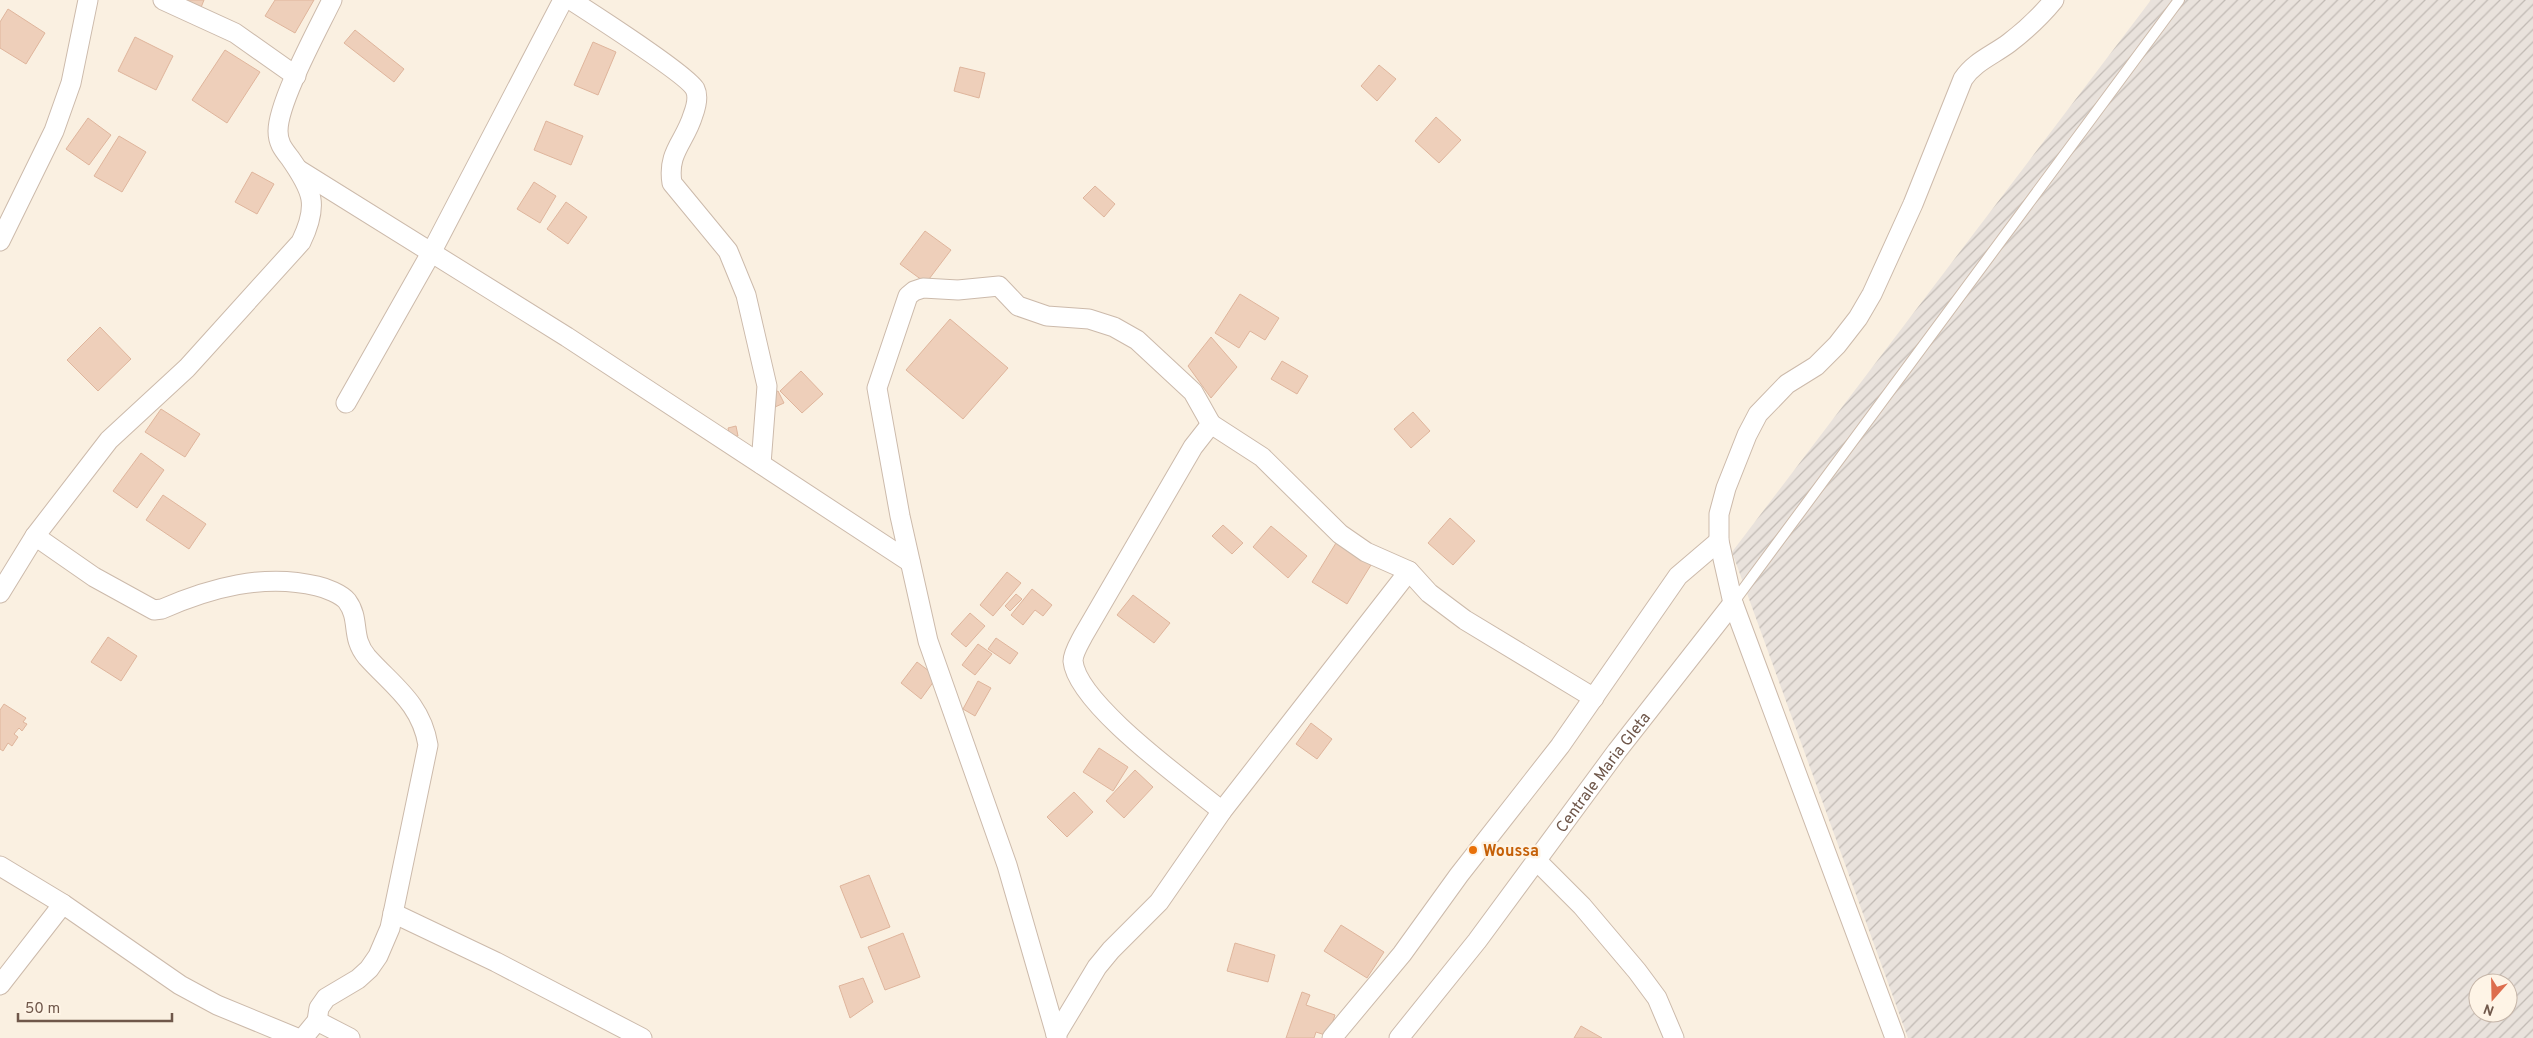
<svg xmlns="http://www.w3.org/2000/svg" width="2533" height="1038" font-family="Overpass,sans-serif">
<defs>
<pattern id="industrial-furrows" width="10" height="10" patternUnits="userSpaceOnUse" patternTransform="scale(1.25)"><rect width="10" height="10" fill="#e9e2dc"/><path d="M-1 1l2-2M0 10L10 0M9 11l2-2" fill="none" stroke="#c1bab4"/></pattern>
</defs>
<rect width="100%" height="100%" fill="#faf0e1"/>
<path fill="url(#industrial-furrows)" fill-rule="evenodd" d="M2151,0H2533V1038H1908L1732,552ZM2478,983H2508V1013H2478Z"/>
<path fill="#eecfba" stroke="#dfb59c" d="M188,0H204L200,10L186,3Z
M275,0H314L295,33L265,16Z
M8,9L45,33L26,64L0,48V22Z
M355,30L404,69L394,82L344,43Z
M135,37L173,56L156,90L118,71Z
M593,42L616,52L598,95L574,85Z
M225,50L260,72L227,123L192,100Z
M1379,65L1396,79L1377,101L1361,86Z
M960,67L985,73L979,98L954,91Z
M1436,117L1461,140L1439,163L1415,141Z
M88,118L111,135L89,165L66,149Z
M546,121L583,136L571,165L534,150Z
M119,136L146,152L122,192L94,176Z
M252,172L274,184L257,214L235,202Z
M534,182L556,196L540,223L517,209Z
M1095,186L1115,204L1104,217L1083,198Z
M566,202L587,217L568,244L547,229Z
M925,231L951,250L926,283L900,264Z
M1240,294L1279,318L1265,340L1250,331L1239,348L1215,333Z
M950,319L1008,368L963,419L906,370Z
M100,327L131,359L98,391L67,360Z
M1211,337L1237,367L1211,398L1188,366Z
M1282,361L1308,376L1297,394L1271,379Z
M801,371L823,394L802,413L780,391Z
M778,391L784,403L775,407L769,395Z
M161,409L200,434L185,457L145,432Z
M1413,412L1430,431L1411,448L1394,429Z
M736,426L738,436L730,437L728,428Z
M141,453L164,470L137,508L113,491Z
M163,495L206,524L189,549L146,520Z
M1450,518L1475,541L1453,565L1428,543Z
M1223,525L1243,543L1232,554L1212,536Z
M1271,526L1307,556L1288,578L1253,547Z
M1336,543L1371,565L1347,604L1312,582Z
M1007,572L1021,583L993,616L980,605Z
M1032,589L1052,605L1043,616L1035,610L1023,625L1011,615Z
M1016,594L1022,599L1010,611L1005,606Z
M1133,595L1170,623L1154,643L1117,615Z
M970,613L985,626L966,647L951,634Z
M108,637L137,656L121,681L91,662Z
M996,638L1018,653L1010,664L988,649Z
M978,644L992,654L975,675L962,665Z
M917,662L937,677L921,699L901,683Z
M978,681L991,688L975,716L963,709Z
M4,704L26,718L23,722L27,724L22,731L19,728L14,734L18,737L12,746L8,743L3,751L0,749V710Z
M1311,723L1332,739L1317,759L1296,744Z
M1099,748L1128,767L1113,791L1083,772Z
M1135,770L1153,787L1124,818L1106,801Z
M1074,792L1093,812L1067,837L1047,817Z
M869,875L890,927L861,938L840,886Z
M1341,925L1384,952L1367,978L1324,951Z
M903,933L920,977L885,990L868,947Z
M1235,943L1275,955L1268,982L1227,971Z
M863,978L873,1002L850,1018L839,986Z
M1302,992L1310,995L1306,1005L1335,1015L1328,1036L1316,1032L1314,1038H1286Z
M1581,1026L1602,1038H1574Z"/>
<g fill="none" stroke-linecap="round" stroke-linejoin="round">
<g stroke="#ccbaab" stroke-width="12">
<path id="lane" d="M1733,603L2179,0"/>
</g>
<g stroke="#ccbaab" stroke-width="21">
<g id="street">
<path d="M163,0L235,33L296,76"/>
<path d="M571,0C591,13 688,75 695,89C699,97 696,107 693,115C685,142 667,152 672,183L728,251L746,295L767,386L761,464"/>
<path d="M299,170L567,337L910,562"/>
<path d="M0,241L54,131L71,83L88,0"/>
<path d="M346,403L431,253L563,0"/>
<path d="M35,536L94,577L154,610L162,609C210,588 264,573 317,586C326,588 341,594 347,601C361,620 350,637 367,657C393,686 421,703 428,745L390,928L378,956L369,969L358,979L326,998L319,1008L317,1021L303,1038"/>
<path d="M0,593L35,536L109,440L187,368L301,242C319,205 313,191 290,158C283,149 278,143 278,131C278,102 318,29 332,0"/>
<path d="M1222,811C1187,782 1077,704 1073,661C1073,653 1080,642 1083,636L1193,447L1211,424L1262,457L1340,534L1366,552L1409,571L1429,593L1465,620L1594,698"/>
<path d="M1537,861L1582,906L1637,971L1657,998L1674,1038"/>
<path d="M0,866L63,904L180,985L217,1005L297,1038"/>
<path d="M393,913L496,962L642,1038"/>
<path d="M0,985L63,904"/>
<path d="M317,1021L350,1038"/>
<path d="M1056,1035L1097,967L1111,950L1159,902L1222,811L1409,571"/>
<path d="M1057,1038L1007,865L928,641L900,516L877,388L908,296L914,291L923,288L958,290L999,286L1018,306L1047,316L1089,319L1114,327L1137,340L1193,392L1211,424"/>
<path d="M1332,1038L1402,954L1459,875L1560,746L1678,576L1719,541"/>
<path id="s1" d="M1399,1038L1477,941L1617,751L1733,603"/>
<path d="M1895,1038L1733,603L1719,541V514L1726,488L1747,435L1758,414L1787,384L1816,366L1837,345L1858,318L1872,294L1913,204L1963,79C1974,62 1993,55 2009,43C2026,30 2040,17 2054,0"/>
</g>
</g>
<use href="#lane" stroke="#fff" stroke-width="10"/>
<use href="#street" stroke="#fff" stroke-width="19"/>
</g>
<circle fill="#e8710a" stroke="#fef4e6" stroke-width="2" cx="1473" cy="850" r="5"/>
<g text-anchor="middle" stroke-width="5" stroke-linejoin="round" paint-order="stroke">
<g font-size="16" fill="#6f574a" stroke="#fef4e6">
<text dy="6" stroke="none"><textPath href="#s1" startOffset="335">Centrale Maria Gleta</textPath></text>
</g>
<g font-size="16" font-weight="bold" fill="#c56008" stroke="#fef4e6" text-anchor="start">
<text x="1483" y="856">Woussa</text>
</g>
</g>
<g transform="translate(2493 998) rotate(200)"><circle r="24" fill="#fef4e6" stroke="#c5b5a8"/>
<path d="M0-4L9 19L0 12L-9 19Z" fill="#dd6d4d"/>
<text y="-8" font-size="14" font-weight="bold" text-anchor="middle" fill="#6f574a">N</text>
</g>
<path d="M18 1013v8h154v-8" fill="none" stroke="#6f574a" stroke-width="2.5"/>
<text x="25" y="1013" font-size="15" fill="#6f574a" stroke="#fef4e6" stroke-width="4" paint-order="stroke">50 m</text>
</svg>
